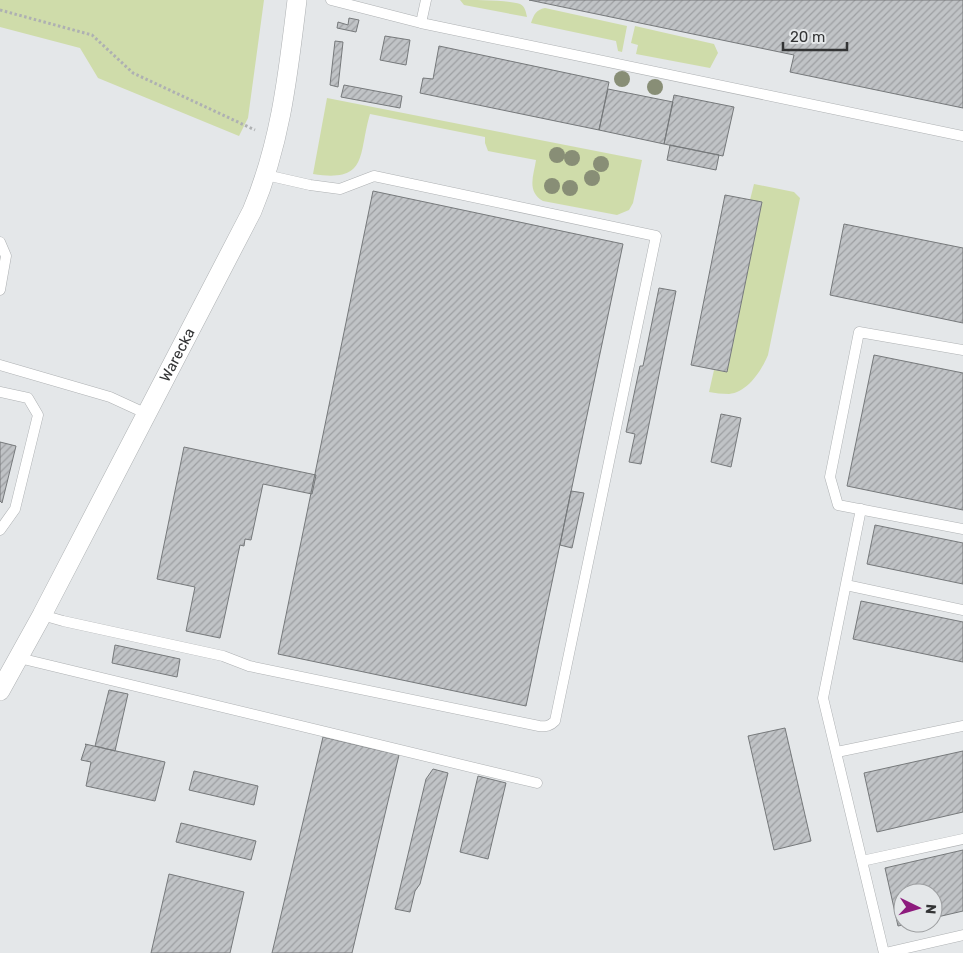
<svg xmlns="http://www.w3.org/2000/svg" width="963" height="953" font-family="Rubik,sans-serif">
<defs>
<pattern id="building-hatch" width="6" height="6" patternUnits="userSpaceOnUse" patternTransform="scale(1.25)"><rect width="6" height="6" fill="#c0c3c6"/><path d="M-1 1l2-2M0 6l6-6M5 7l2-2" fill="none" stroke="#9d9fa2"/></pattern>
</defs>
<rect width="100%" height="100%" fill="#e4e7e9"/>
<path fill="#cfdcaa" d="M0,0H264L248,118L239,136L98,78L80,48L0,27Z
M460,0C475,0 507,0 520,4C525,6 526,12 527,17L464,5Z
M545,8L627,26L622,52L618,51L616,41L531,23C534,14 536,10 545,8Z
M635,26L714,44L718,53L710,68L636,54L638,45L631,43Z
M327,98L642,160L633,203L629,210L617,215L543,201C526,191 534,175 536,160L488,151L485,143V137L370,114C358,154 369,183 313,174Z
M754,184L794,192L800,198L768,355C762,370 747,393 729,394C722,394 715,393 709,392L714,370L727,372L762,202L750,200Z"/>
<path fill="url(#building-hatch)" stroke="#76797b" d="M529,0H963V108L790,72L794,55Z
M349,18L359,20L356,32L337,28L338,22L348,25Z
M385,36L410,40L406,65L380,60Z
M335,41L343,42L338,87L330,85Z
M439,46L609,82L599,130L420,93L423,78L433,79Z
M344,85L402,96L400,108L341,97Z
M608,89L673,102L664,144L599,130Z
M674,95L734,107L723,156L664,144Z
M670,145L719,155L716,170L667,160Z
M373,191L623,244L526,706L278,654Z
M725,195L762,202L727,372L691,365Z
M844,224L963,248V323L830,295Z
M659,288L676,291L641,464L629,462L635,434L626,432L640,366H643Z
M874,355L963,373V510L847,486Z
M721,414L741,418L731,467L711,462Z
M0,442L16,446L2,503L0,501Z
M184,447L316,475L312,494L263,484L251,540L245,539L244,546L240,545L220,638L186,631L195,587L157,579Z
M571,491L584,493L572,548L560,545Z
M875,525L963,543V584L867,564Z
M861,601L963,622V662L853,639Z
M115,645L180,659L177,677L112,663Z
M109,690L128,694L115,751L95,746Z
M785,728L811,841L774,850L748,736Z
M323,737L399,755L352,953H272Z
M85,744L165,762L155,801L86,786L91,762L81,760L86,745Z
M963,751V812L877,832L864,773Z
M433,769L448,773L420,884L415,891L410,912L395,909L426,779Z
M194,771L258,786L254,805L189,790Z
M478,776L506,783L488,859L460,852Z
M181,823L256,841L251,860L176,842Z
M963,850V911L933,918V893H903V923H911L898,926L885,868Z
M169,874L244,892L230,953H151Z"/>
<g fill="none" stroke-linecap="round" stroke-linejoin="round">
<g stroke="#aeb1b3" stroke-width="11">
<path id="lane" d="M331,0L421,23L963,136
M421,23L426,0
M0,242L6,256L0,290
M963,350L859,332L830,477L838,505L963,529
M0,365L110,397L147,414
M0,392L28,398L38,415L15,509L0,530
M861,509L823,698L884,953
M846,585L963,610
M42,615L63,621L223,656L249,666L539,726C546,727 550,726 555,721L656,236L374,176L340,189L310,185L266,175
M19,658L537,783
M837,752L963,726
M862,861L963,839
M885,953L963,935"/>
</g>
<g stroke="#aeb1b3" stroke-width="20">
<g id="street">
<path id="s1" d="M0,691L42,615L252,211C281,142 288,74 297,0"/>
</g>
</g>
<path stroke="#aeb0b2" stroke-width="3" stroke-dasharray="2.5 2.5" stroke-linecap="butt" d="M0,10L92,35L133,73L255,130"/>
<use href="#lane" stroke="#fff" stroke-width="10"/>
<use href="#street" stroke="#fff" stroke-width="19"/>
</g>
<g fill="#888e76">
<circle cx="622" cy="79" r="8"/>
<circle cx="655" cy="87" r="8"/>
<circle cx="557" cy="155" r="8"/>
<circle cx="572" cy="158" r="8"/>
<circle cx="601" cy="164" r="8"/>
<circle cx="592" cy="178" r="8"/>
<circle cx="552" cy="186" r="8"/>
<circle cx="570" cy="188" r="8"/>
</g>
<g text-anchor="middle" stroke-width="4.5" stroke-linejoin="round" paint-order="stroke">
<g font-size="15" fill="#333435" stroke="#e4e7e9">
<text dy="5" stroke="none"><textPath href="#s1" startOffset="380">Warecka</textPath></text>
</g>
</g>
<g transform="translate(918 908) rotate(95)"><circle r="24" fill="#e4e7e9" stroke="#9d9fa1"/>
<path d="M0-4L9 19L0 12L-9 19Z" fill="#8d1b7d"/>
<text y="-8" font-size="14" font-weight="bold" text-anchor="middle" fill="#333435">N</text>
</g>
<path d="M783 42v8h64v-8" fill="none" stroke="#333435" stroke-width="2.5"/>
<text x="790" y="42" font-size="15" fill="#333435" stroke="#e4e7e9" stroke-width="4" paint-order="stroke">20 m</text>
</svg>
